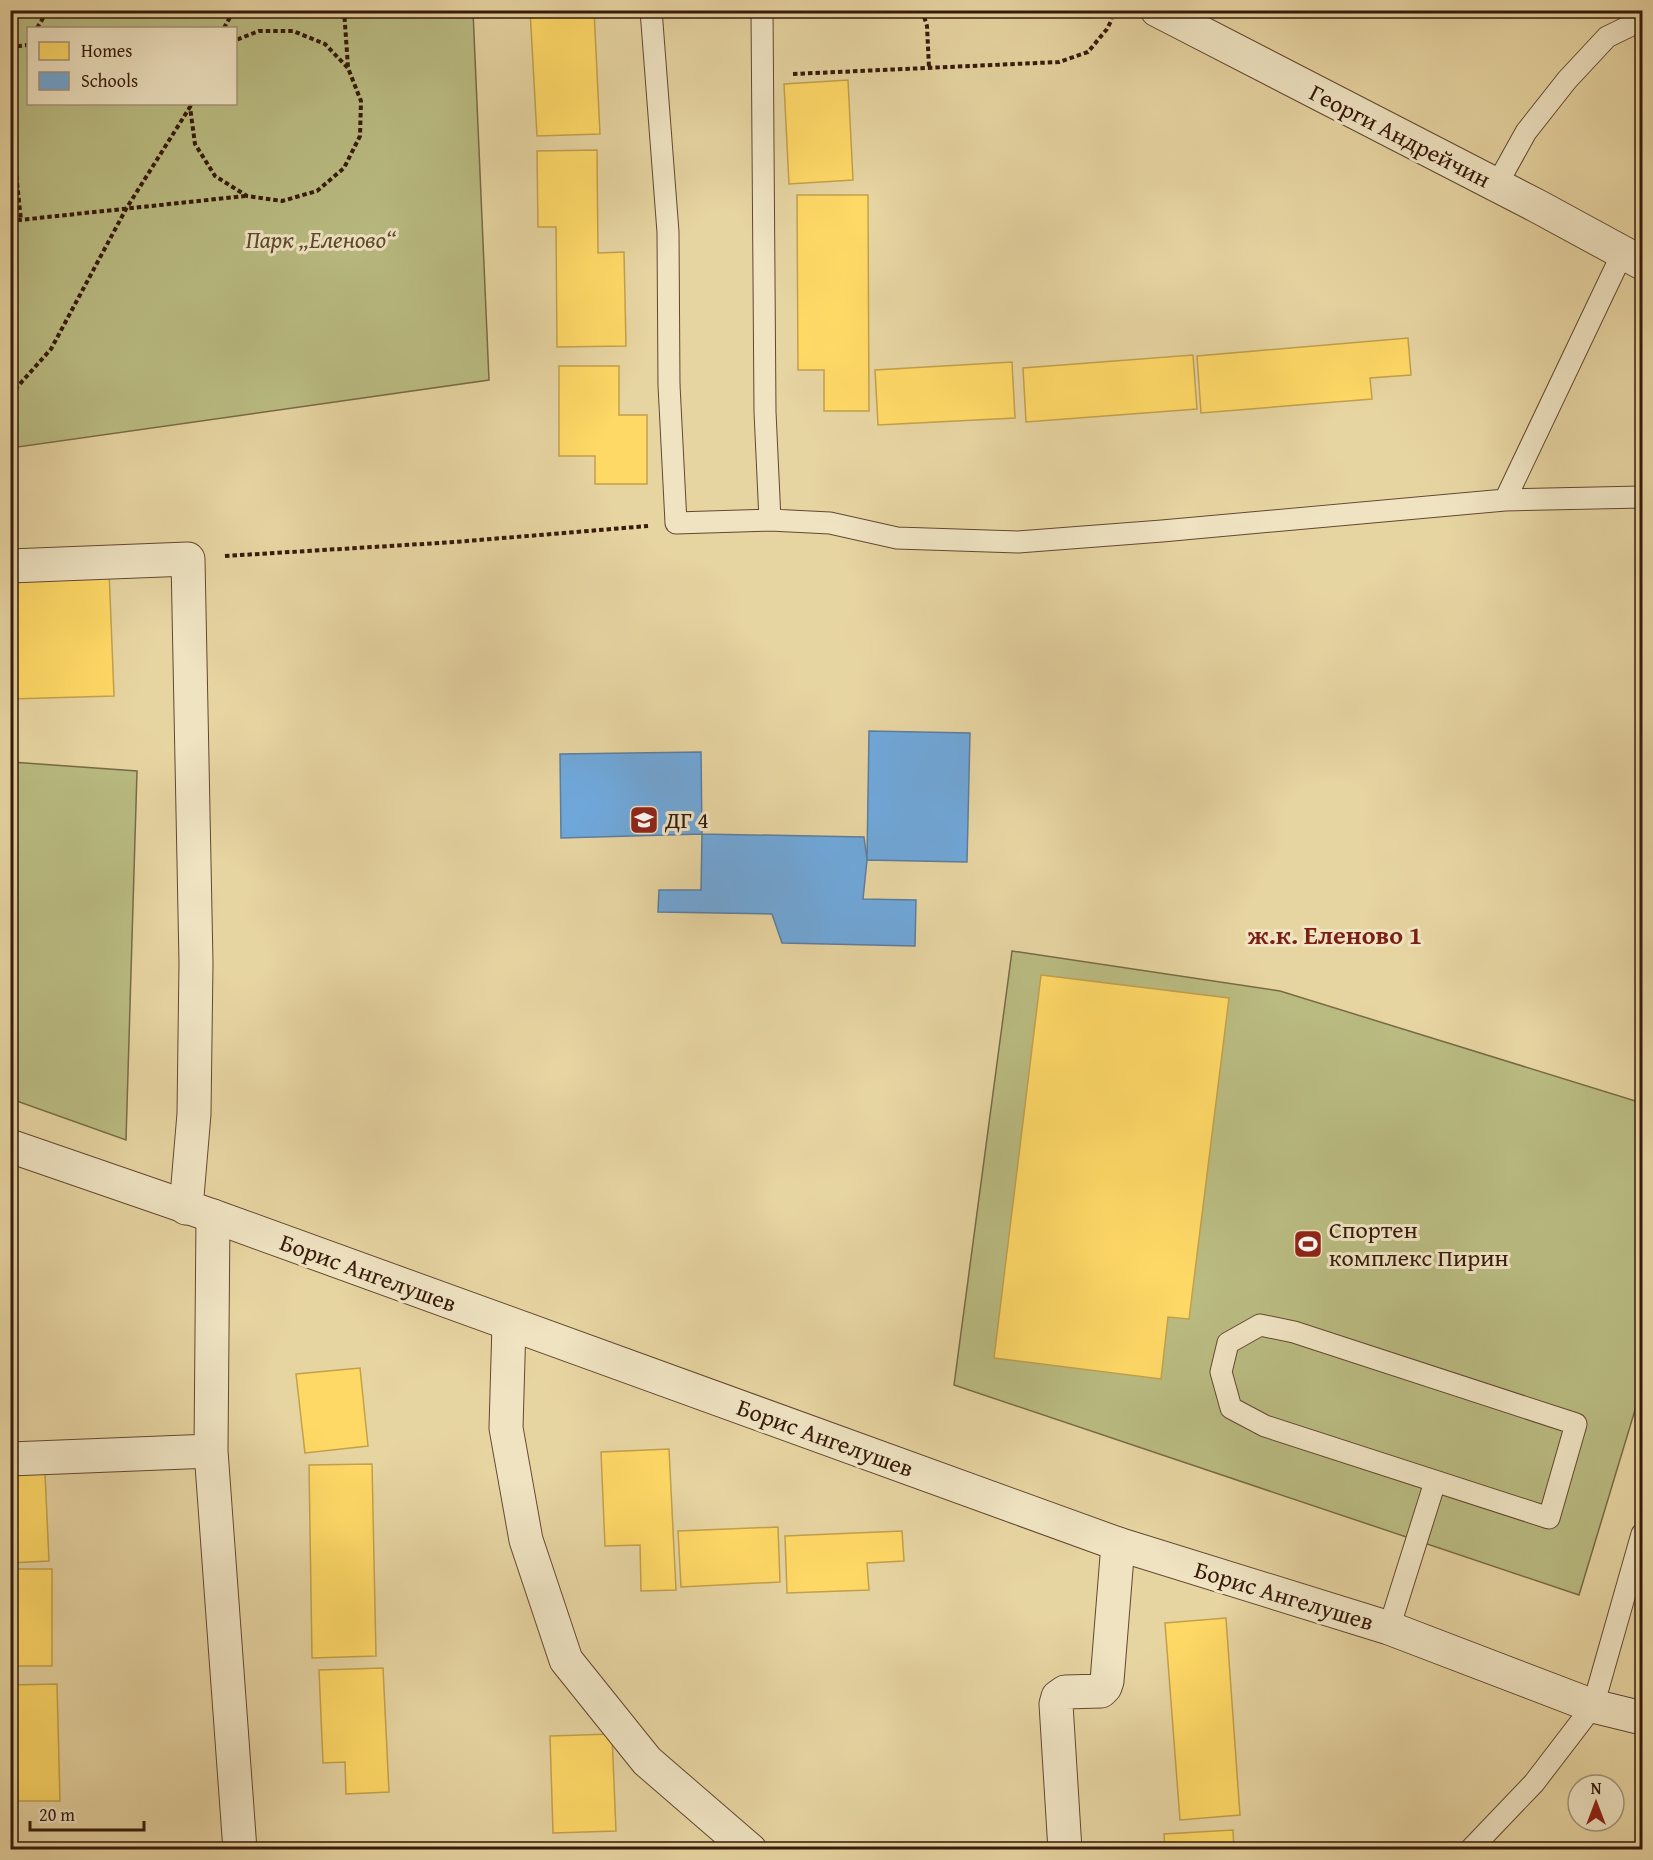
<svg xmlns="http://www.w3.org/2000/svg" width="1653" height="1860" font-family="'Gentium Book Plus',serif">
<rect width="100%" height="100%" fill="#e6d4a1"/>
<filter id="stains"><feTurbulence type="fractalNoise" baseFrequency=".00333" numOctaves="4"/><feColorMatrix values="0 0 0 0 .2 0 0 0 0 .09 0 0 0 0 .02 0 0 0 .5 -.17"/></filter>
<radialGradient id="worn" r=".72"><stop offset=".6" stop-color="#630" stop-opacity="0"/><stop offset="1" stop-color="#630" stop-opacity=".3"/></radialGradient>
<path fill="#b9bb81" stroke="#786a46" stroke-width="1.5" fill-rule="evenodd" d="M10,11H473L489,380L11,448ZM28,28H236V104H28Z
M11,762L137,771L126,1140L11,1099Z
M1012,951L1280,991L1642,1103V1387L1579,1595L954,1385Z"/>
<path fill="#ffd966" stroke="#c3a04b" stroke-width="1.5" d="M530,10H594L600,134L537,136Z
M848,80L853,180L789,184L784,84Z
M597,150L598,253L624,252L626,346L557,347L556,227H538L537,151Z
M797,195H868L869,411H824V370H798Z
M1408,338L1411,375L1370,378L1372,399L1201,413L1197,356Z
M1193,355L1197,409L1026,422L1023,368Z
M1012,362L1015,418L878,425L875,370Z
M559,366H619V415H647V484H595V456H559Z
M109,570L114,696L10,699V574Z
M1041,975L1229,998L1189,1319L1168,1317L1161,1379L994,1358Z
M360,1368L368,1446L305,1453L296,1374Z
M669,1449L676,1590L641,1591L640,1545L605,1546L601,1452Z
M372,1464L376,1656L312,1658L309,1465Z
M45,1473L49,1561L10,1563V1474Z
M778,1527L780,1582L681,1587L678,1531Z
M902,1531L904,1561L867,1563L869,1590L787,1593L785,1536Z
M10,1569H52V1666H10Z
M1226,1618L1240,1815L1180,1820L1165,1623Z
M383,1668L389,1792L346,1794L345,1762L323,1763L319,1670Z
M57,1684L60,1801H18L17,1772H10V1685Z
M612,1734L616,1831L553,1833L550,1736Z
M1233,1830L1234,1850H1165L1164,1834Z"/>
<path fill="#6fa8dc" stroke="#5e7d9d" stroke-width="1.5" d="M869,731L970,733L967,862L867,860Z
M701,752L702,834L561,838L560,754Z
M702,834L864,837L867,860L863,899L916,900L915,946L782,943L772,914L658,912L659,890H701Z"/>
<g fill="none" stroke-linecap="round" stroke-linejoin="round">
<g stroke="#634830" stroke-width="23">
<path id="service" d="M651,10L668,232L669,385L676,523L770,520L830,523L897,538L1018,542L1162,531L1505,500L1623,252
M762,10L765,412L770,520
M1496,186L1526,132L1567,80L1607,37L1642,20
M1505,500L1642,497
M1260,1325L1294,1332L1576,1424L1549,1518L1265,1426L1231,1408L1221,1372L1228,1343Z
M1389,1628L1435,1482
M1470,1850L1534,1783L1593,1706L1642,1534"/>
</g>
<g stroke="#634830" stroke-width="35">
<path id="minor" d="M10,566L188,559L196,963L194,1114L186,1208
M213,1216L211,1451L240,1850
M509,1324L506,1428L526,1540L566,1660L647,1761L750,1850
M10,1459L211,1451
M1065,1850L1056,1704L1058,1697L1065,1692L1101,1691L1105,1687L1107,1681L1118,1544"/>
</g>
<g stroke="#634830" stroke-width="35">
<path id="tertiary" d="M1157,10L1539,207L1642,263
M10,1146L213,1216L1118,1544L1389,1628L1593,1706L1642,1718"/>
</g>
<path stroke="#371a0b" stroke-width="4" stroke-dasharray="4.5 3" stroke-linecap="butt" d="M344,10L348,67
M922,10L927,26L929,68
M37,28L48,10
M224,28L234,10
M10,47L28,45
M793,74L1059,62L1088,52L1107,29L1112,19
M191,104L190,107L195,144L215,176L247,196L282,201L317,191L344,168L360,136L361,101L348,68L325,44L293,31H259L236,40
M10,116L21,220
M10,221L245,196
M10,395L51,349L126,209L190,107
M225,556L455,542L648,526"/>
<use href="#service" stroke="#efe3c2" stroke-width="21"/>
<use href="#minor" stroke="#efe3c2" stroke-width="33"/>
<use href="#tertiary" stroke="#efe3c2" stroke-width="33"/>
</g>
<defs>
<g id="school-square" transform="scale(1.5)"><rect x="-9" y="-9" width="18" height="18" rx="4" fill="#8f2418" stroke="#efe3c2"/><path d="M0-5L7-2L0 1L-7-2ZM-4 1L0 2.5L4 1V4Q0 6-4 4Z" fill="#fff"/></g>
<g id="stadium-square" transform="scale(1.5)"><rect x="-9" y="-9" width="18" height="18" rx="4" fill="#8f2418" stroke="#efe3c2"/><path d="M0-5a6.5 5 0 1 0 0 10a6.5 5 0 1 0 0-10ZM-3.5-1.8h7v3.6h-7Z" fill="#fff"/></g>
</defs>
<g fill-rule="evenodd">
<use href="#school-square" x="644" y="820"/>
<use href="#stadium-square" x="1308" y="1244"/>
</g>
<g text-anchor="middle" stroke-width="6" stroke-linejoin="round" paint-order="stroke">
<g font-size="24" fill="#371a0b" stroke="#efe3c2">
<text transform="translate(1400 136) rotate(27)" y="8">Георги Андрейчин</text>
<text transform="translate(368 1273) rotate(20)" y="8">Борис Ангелушев</text>
<text transform="translate(825 1438) rotate(20)" y="8">Борис Ангелушев</text>
<text transform="translate(1284 1596) rotate(17)" y="8">Борис Ангелушев</text>
</g>
<g font-size="24" font-style="italic" fill="#5e4a2e" stroke="#efe3c2">
<text x="321" y="248">Парк „Еленово“</text>
</g>
<g font-size="24" fill="#371a0b" stroke="#efe3c2" text-anchor="start">
<text x="665" y="828">ДГ 4</text>
<text x="1329" y="1238">Спортен<tspan x="1329" dy="28">комплекс Пирин</tspan></text>
</g>
<g font-size="26" font-weight="bold" fill="#7a1f14" stroke="#efe3c2">
<text x="1335" y="944">ж.к. Еленово 1</text>
</g>
</g>
<rect width="1653" height="1860" fill="none" stroke="#e6d4a1" stroke-width="36"/>
<rect x="12" y="12" width="1629" height="1836" fill="none" stroke="#371a0b" stroke-width="3"/>
<rect x="18" y="18" width="1617" height="1824" fill="none" stroke="#371a0b" stroke-width="1.5"/>
<rect x="27" y="27" width="210" height="78" fill="#efe3c2" stroke="#a59379" stroke-width="1.5"/>
<rect x="39" y="42" width="30" height="18" fill="#ffd966" stroke="#a59379" stroke-width="1.5"/>
<text x="81" y="57" font-size="18" fill="#371a0b">Homes</text>
<rect x="39" y="72" width="30" height="18" fill="#6fa8dc" stroke="#a59379" stroke-width="1.5"/>
<text x="81" y="87" font-size="18" fill="#371a0b">Schools</text>
<g transform="translate(1596 1803)"><circle r="28" fill="#efe3c2" stroke="#a59379" stroke-width="1.5"/>
<path d="M0-4.5L10 22L0 15L-10 22Z" fill="#8f2418"/>
<text y="-9" font-size="16" font-weight="bold" text-anchor="middle" fill="#371a0b">N</text>
</g>
<path d="M30 1821v9h114v-9" fill="none" stroke="#371a0b" stroke-width="3"/>
<text x="39" y="1821" font-size="18" fill="#371a0b" stroke="#efe3c2" stroke-width="4.5" paint-order="stroke">20 m</text>
<rect width="100%" height="100%" filter="url(#stains)"/>
<rect width="100%" height="100%" fill="url(#worn)"/>
</svg>
